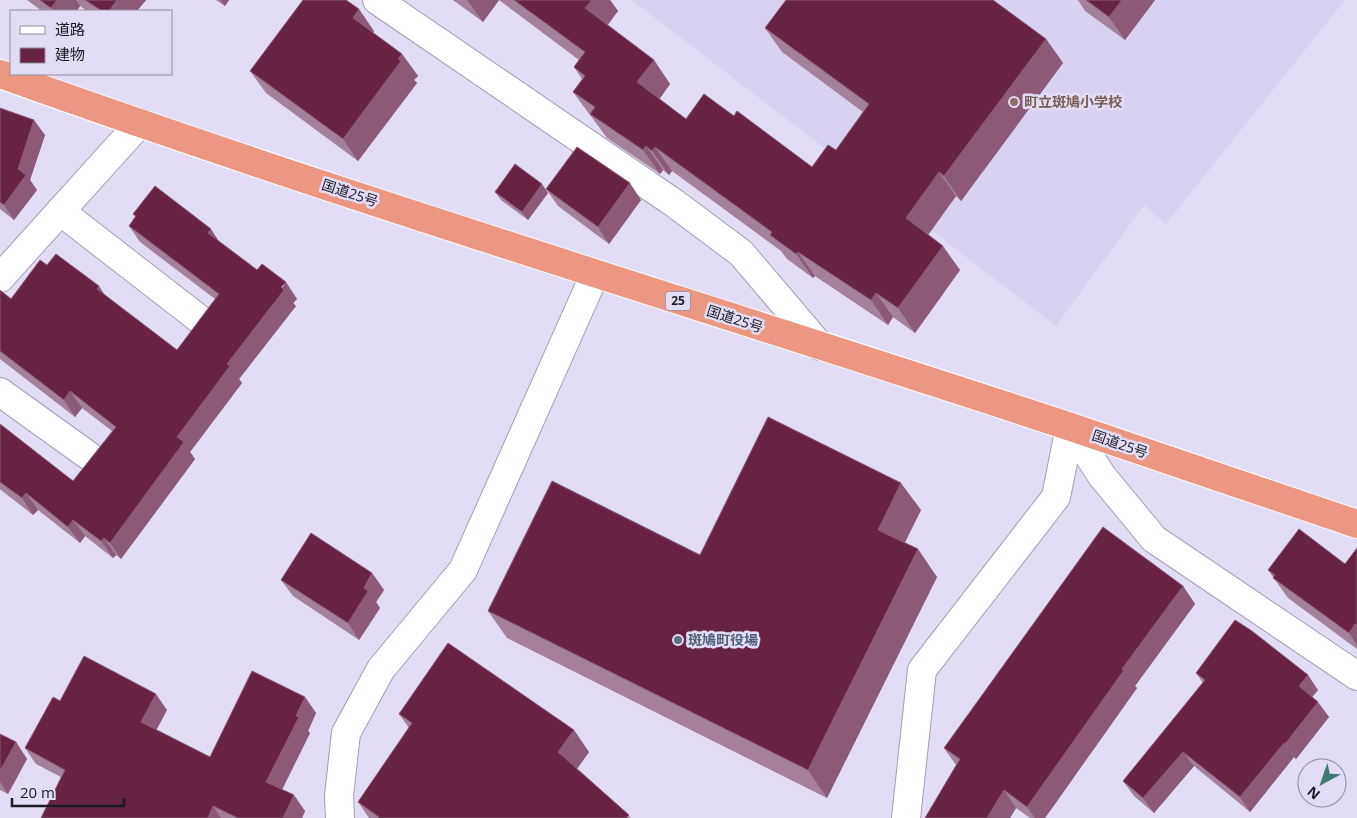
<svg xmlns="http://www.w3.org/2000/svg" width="1357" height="818" font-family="'Open Sans','Noto Sans JP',sans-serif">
<rect width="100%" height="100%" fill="#e2dcf4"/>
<path fill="#d9d1f0" d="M632,0H1345L1166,224L1144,205L1056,326Z"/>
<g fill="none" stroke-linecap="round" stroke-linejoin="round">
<g stroke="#a49eb4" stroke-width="30">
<path id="minor" d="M377,0L674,203L741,253L820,346
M60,211L198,318
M0,278L140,123
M0,392L89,456
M1070,427L1102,476L1154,539L1357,676
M340,818L339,796L346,733L381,669L463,570L595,274
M906,818L922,670L1056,497L1070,427"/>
</g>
<g stroke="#fff" stroke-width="30">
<path id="highway" d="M0,74C354,201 714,309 1071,427C1167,459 1262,492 1357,524"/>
</g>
<use href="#minor" stroke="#fff" stroke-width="28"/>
<use href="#highway" stroke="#ec9781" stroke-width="28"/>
</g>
<path fill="#a4809a" d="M27,0H146L137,11H87L80,6L77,11H42Z
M216,0H229L225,6Z
M453,0H610L618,11L608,25L654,60L670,84L659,99L686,119L734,116L812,167L836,150L863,112L782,52L765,28L1046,39L1063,63L961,201L956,196L928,235L960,270L915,333L893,317L888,325L815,276L813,278L787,259L781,251L672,171L669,175L663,170L660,174L607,138L573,92L582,79L574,67L579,60L499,0L483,22Z
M1078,0H1155L1125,40L1085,11Z
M374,31L373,33L402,54L418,76L414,80L417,83L358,161L266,93L250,71Z
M0,108L45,135L30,180L37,190L14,220L0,209Z
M546,189L641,200L609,244L558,206Z
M495,192L548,193L528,220L501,200Z
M133,214L219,241L297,299L293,303L296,306L239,379L242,383L190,452L195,459L121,559L116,555L113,558L85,536L80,543L38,510L33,515L1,490H0V424L73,481L112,431L82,408L75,417L0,359V290L11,299L47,265L104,294L177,350L215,299L140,242L129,226L135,217Z
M921,510L905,543L937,577L827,798L507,638L488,611L700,555Z
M1357,548V649L1288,598L1268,570L1345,564Z
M372,573L384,590L376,602L380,608L359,640L293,596L281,580Z
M1183,586L1195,604L1135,686L1137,688L1045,818H1030L1016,808L1010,818H925L956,765L944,748Z
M1196,673L1318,690L1312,697L1329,717L1296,759L1294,757L1250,812L1194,766L1154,813L1134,796L1123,781L1203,683Z
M305,697L316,713L308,731L310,733L282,789L305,811L302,818H41L61,777L36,764L25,748L60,701L167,710L156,730L210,757Z
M399,714L589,752L577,769L631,818H369L358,802L409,728Z
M0,734L16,742L27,759L8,794L0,790Z"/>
<path fill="#8c5a77" d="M57,0H76L80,6L77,11H53L51,8Z
M117,0H146L137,11H109Z
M220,0H229L225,6Z
M467,0H499L483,22Z
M592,0H610L618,11L602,32L585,8Z
M1122,0H1155L1125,40L1109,17Z
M359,9L374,31L368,40L353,18Z
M1046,39L1063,63L961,201L944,176Z
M402,54L418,76L414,80L417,83L358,161L343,139Z
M654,60L670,84L654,107L637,82Z
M34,120L45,135L30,180L37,190L14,220L4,205L18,169Z
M646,146L663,170L660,174L643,150Z
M655,147L672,171L669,175L652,151Z
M939,172L956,196L923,242L906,218Z
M630,183L641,200L609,244L598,227Z
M542,184L548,193L528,220L522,212Z
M211,229L222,246L208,233Z
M943,246L960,270L915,333L898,308Z
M798,252L815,276L813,278L796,254Z
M286,282L297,299L293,303L296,306L239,379L242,383L190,452L195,459L121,559L110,543L177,437L227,364Z
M99,286L110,303L97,289Z
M876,293L893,317L888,325L871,300Z
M70,391L82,408L75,417L64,400Z
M901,483L921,510L897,557L878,530Z
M26,493L38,510L33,515L22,498Z
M73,520L85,536L80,543L68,527Z
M104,538L116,555L113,558L101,541Z
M918,549L937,577L827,798L808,770Z
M372,573L384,590L376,602L380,608L359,640L348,623L364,588Z
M1183,586L1195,604L1135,686L1137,688L1045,818H1035L1027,807L1122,669Z
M1355,624L1357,627V645L1349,633Z
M1308,675L1318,690L1309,701L1299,686Z
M156,694L167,710L152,738L141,722Z
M305,697L316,713L308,731L310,733L278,798L266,782Z
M1318,702L1329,717L1296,759L1285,744Z
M574,730L589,752L573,774L558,752Z
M16,742L27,759L8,794L0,782V771Z
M1284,743L1294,757L1250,812L1240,797Z
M1183,752L1194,766L1154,813L1143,798Z
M1004,790L1016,808L1010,818H987Z
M294,795L305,811L302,818H283Z
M213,806L221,818H208Z"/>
<path fill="#672341" stroke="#8c5a77" d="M40,0H57L51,8Z
M85,0H117L109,11H102Z
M303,0H346L359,9L353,18L402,54L398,59L401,61L343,139L250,71Z
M514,0H592L585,8L654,60L637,82L686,119L704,94L734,116L737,111L812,167L828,145L836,150L869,104L765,28L786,0H993L1046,39L944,176L939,172L906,218L943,246L898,308L876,293L871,300L798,252L796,254L770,235L772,232L655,147L652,151L646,146L643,150L590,114L595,107L573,92L585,76L574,67L585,52Z
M1086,0H1122L1109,17Z
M0,108L34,120L18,169L26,175L4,205L0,202Z
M577,147L630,183L598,227L546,189Z
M515,164L542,184L522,212L495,192Z
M155,186L211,229L208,233L257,270L262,264L286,282L281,287L284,290L227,364L230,366L177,437L184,442L110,543L104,538L101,541L73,520L68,527L26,493L22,498L0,482V424L73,481L116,427L70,391L64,400L0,351V290L11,299L40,260L47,265L56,254L99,286L97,289L177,350L219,294L129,226L136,216L133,214Z
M768,417L901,483L878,530L918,549L808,770L488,611L552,481L700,555Z
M1103,527L1183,586L1122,669L1124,670L1027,807L1004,790L987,818H925L960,759L944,748Z
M1299,529L1345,564L1357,548V626L1355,624L1349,633L1273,578L1275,575L1268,570Z
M311,533L372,573L364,588L368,591L348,623L281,580Z
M1235,620L1252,631L1308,675L1299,686L1318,702L1285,744L1284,743L1240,797L1183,752L1143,798L1123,781L1205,680L1196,673Z
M448,643L574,730L558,752L629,815L626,818H378L379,817L358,802L412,723L399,714Z
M84,656L156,694L141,722L210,757L252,671L305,697L296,716L299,717L266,782L294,795L283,818H238L213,806L208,818H41L65,770L25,748L53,697L60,701Z
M0,734L16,742L0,771Z"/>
<circle fill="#8d6e63" stroke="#e2dcf4" stroke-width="2" cx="1014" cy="102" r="5"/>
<circle fill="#5c6f8a" stroke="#e2dcf4" stroke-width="2" cx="678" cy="640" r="5"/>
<g text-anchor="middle" stroke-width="5" stroke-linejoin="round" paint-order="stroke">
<rect fill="#e2dcf4" stroke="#575461" stroke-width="1" x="665.5" y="291.5" width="25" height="19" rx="4"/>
<g font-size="12" font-weight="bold" fill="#1c1a22">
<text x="678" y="305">25</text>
</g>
<g font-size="14" font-weight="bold" fill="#785e54" stroke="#e2dcf4" text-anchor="start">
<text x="1024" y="107">町立斑鳩小学校</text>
</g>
<g font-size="14" fill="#1c1a22" stroke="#e2dcf4">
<text transform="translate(350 193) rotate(18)" y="5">国道25号</text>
<text transform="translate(735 319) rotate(18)" y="5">国道25号</text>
<text transform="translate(1120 444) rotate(19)" y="5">国道25号</text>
</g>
<g font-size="14" font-weight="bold" fill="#4e5e75" stroke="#e2dcf4" text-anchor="start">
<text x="688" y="645">斑鳩町役場</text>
</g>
</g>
<rect x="10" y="10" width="162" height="65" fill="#e2dcf4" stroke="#938ea0"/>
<rect x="20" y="26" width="25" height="8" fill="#ffffff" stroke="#938ea0"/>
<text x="55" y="35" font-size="15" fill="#1c1a22">道路</text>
<rect x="20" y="48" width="25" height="15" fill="#672341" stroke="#938ea0"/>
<text x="55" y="60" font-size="15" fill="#1c1a22">建物</text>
<g transform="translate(1322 783) rotate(220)"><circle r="24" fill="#e2dcf4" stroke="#938ea0"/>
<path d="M0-4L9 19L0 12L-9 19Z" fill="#3a7c6d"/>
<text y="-8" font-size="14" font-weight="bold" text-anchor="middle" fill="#1c1a22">N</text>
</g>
<path d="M12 798v8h112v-8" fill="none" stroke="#1c1a22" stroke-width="2.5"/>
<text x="20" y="798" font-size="15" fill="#1c1a22" stroke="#e2dcf4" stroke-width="4" paint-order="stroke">20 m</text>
</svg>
